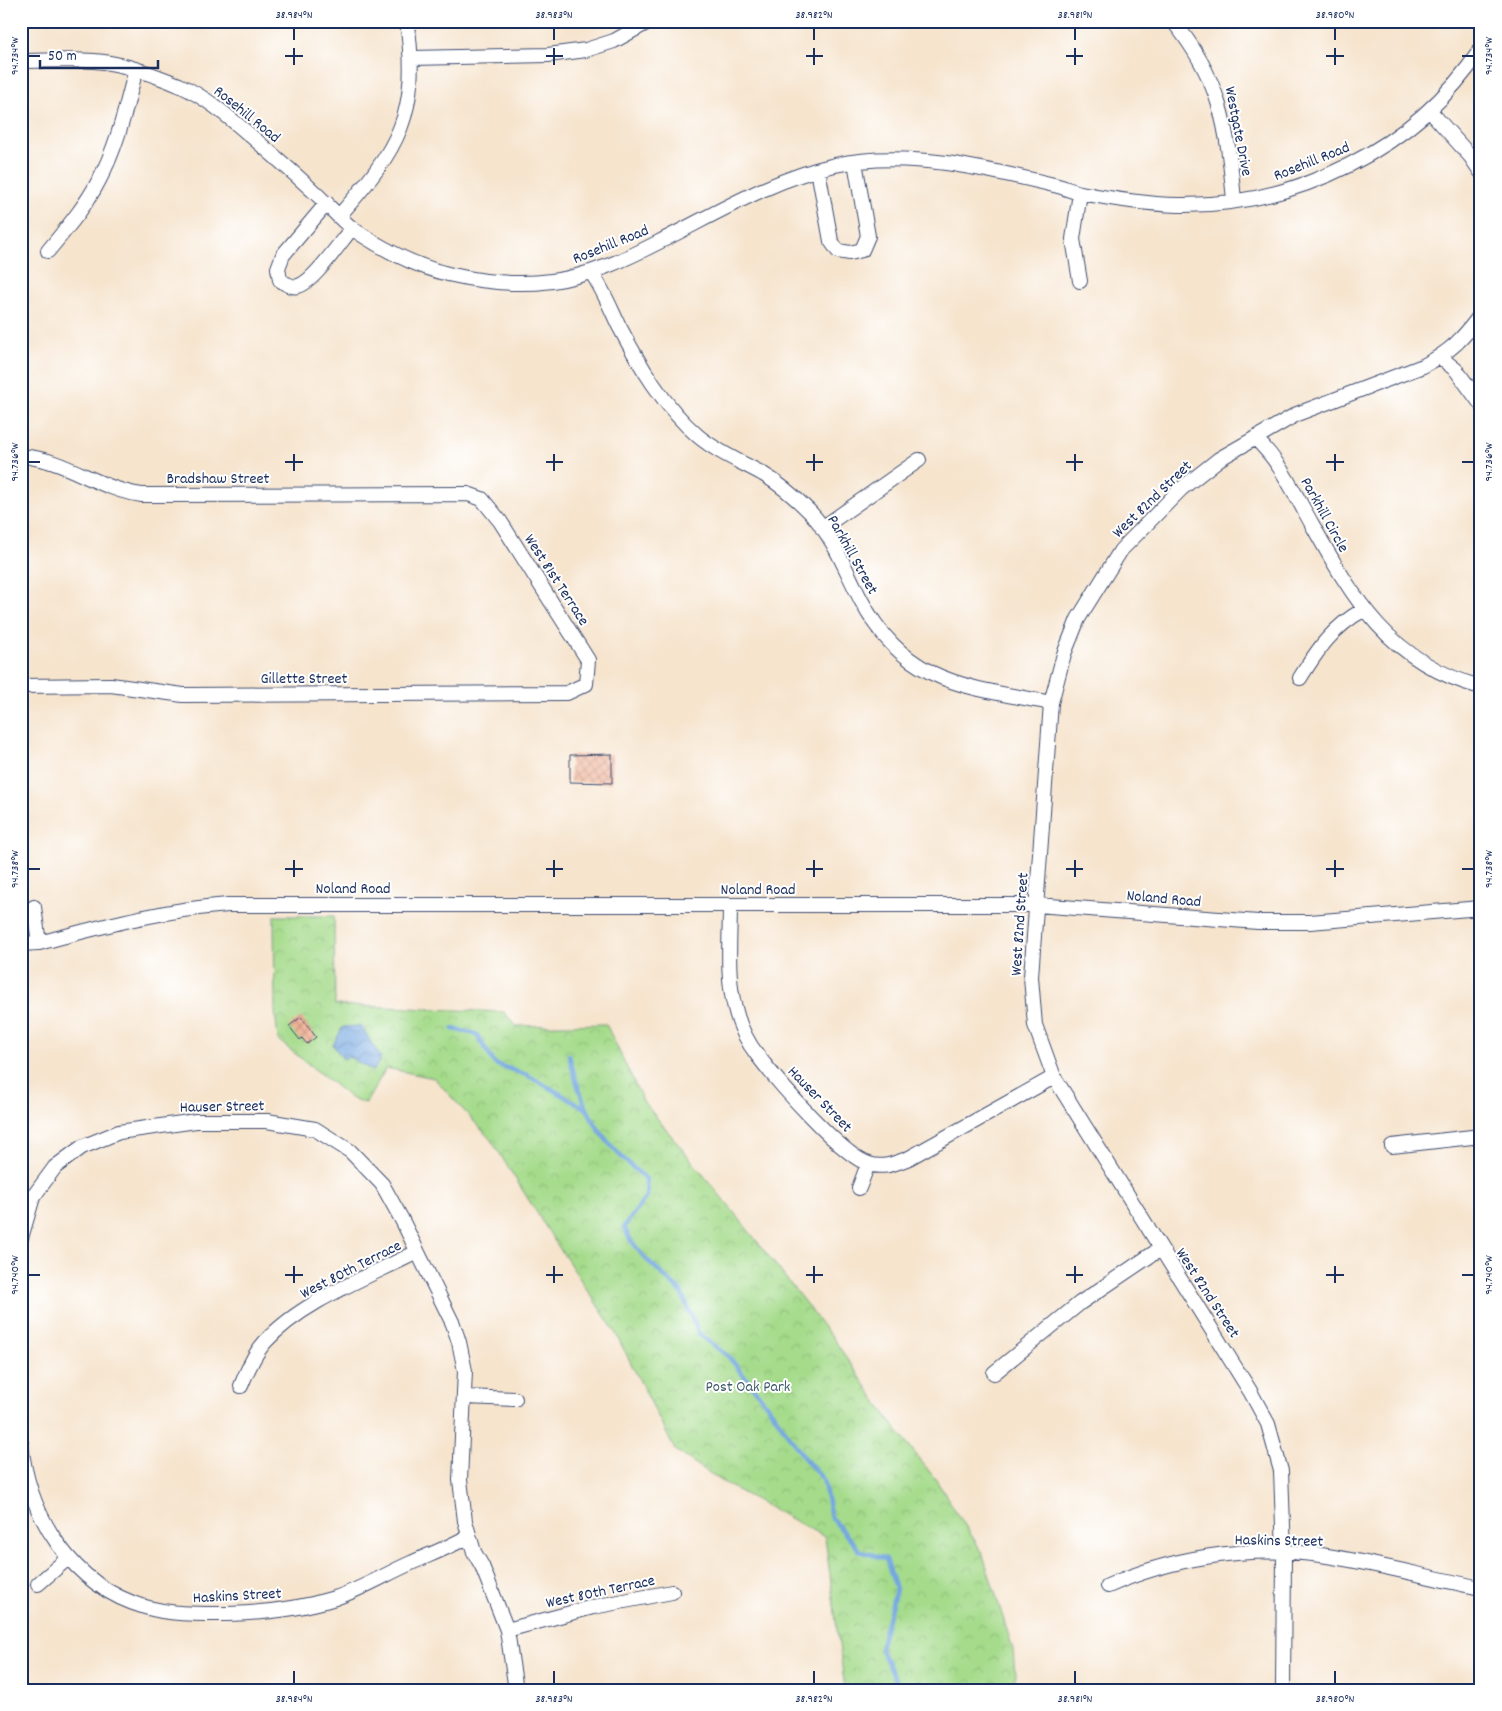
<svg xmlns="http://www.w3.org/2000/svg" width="1502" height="1711" font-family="Dekko,sans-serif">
<defs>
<pattern id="park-crowns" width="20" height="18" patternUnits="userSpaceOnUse" patternTransform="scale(1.25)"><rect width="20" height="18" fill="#a5db8b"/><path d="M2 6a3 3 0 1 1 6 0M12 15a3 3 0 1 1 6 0" fill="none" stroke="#8dbc7a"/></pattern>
<pattern id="water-waves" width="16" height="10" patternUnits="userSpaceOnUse" patternTransform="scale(1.25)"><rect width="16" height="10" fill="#75a7e0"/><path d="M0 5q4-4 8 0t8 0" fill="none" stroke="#5f88b9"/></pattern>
<pattern id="building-cross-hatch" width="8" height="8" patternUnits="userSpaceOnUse" patternTransform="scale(1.25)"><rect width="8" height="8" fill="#f2b194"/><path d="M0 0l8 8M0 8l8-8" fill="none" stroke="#c3907c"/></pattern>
</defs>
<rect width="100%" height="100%" fill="#fff"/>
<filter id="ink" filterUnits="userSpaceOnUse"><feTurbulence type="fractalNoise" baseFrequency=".02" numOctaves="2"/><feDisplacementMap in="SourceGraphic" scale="10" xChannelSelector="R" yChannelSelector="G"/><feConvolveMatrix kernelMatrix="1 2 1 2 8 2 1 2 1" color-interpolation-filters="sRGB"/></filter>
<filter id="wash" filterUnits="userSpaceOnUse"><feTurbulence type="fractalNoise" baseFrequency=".0096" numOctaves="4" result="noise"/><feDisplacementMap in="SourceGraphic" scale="20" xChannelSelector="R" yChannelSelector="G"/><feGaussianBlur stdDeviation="1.12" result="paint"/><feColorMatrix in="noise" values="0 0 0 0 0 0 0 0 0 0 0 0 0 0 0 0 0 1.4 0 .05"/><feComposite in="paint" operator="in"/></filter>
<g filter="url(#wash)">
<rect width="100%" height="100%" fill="#f6e4cd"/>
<path fill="url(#park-crowns)" stroke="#608574" d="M274,916H334L335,1005L504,1012L516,1026L606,1024L643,1101L741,1221L835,1341L893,1425L936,1480L982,1552L1013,1649L1016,1690H845L825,1537L726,1484L675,1450L614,1330L554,1240L491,1140L434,1078L386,1068L366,1103L352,1099L278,1040L275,1011Z"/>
<path fill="url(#water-waves)" stroke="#486b9f" d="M361,1026L381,1058L373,1071L349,1057L343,1059L333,1045L343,1027Z"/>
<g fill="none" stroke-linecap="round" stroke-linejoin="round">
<path stroke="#75a7e0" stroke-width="4.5" d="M453,1029L476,1034L495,1064L527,1075L585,1108
M569,1055C583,1113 600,1141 646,1179L647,1196L624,1227L630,1239L643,1256L681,1292L699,1334L729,1357L774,1414L805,1459L823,1479L831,1517L860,1551L886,1559L896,1589L880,1648L901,1690"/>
</g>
<g id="blocks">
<path fill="url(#building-cross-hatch)" d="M612,754V783L570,782V755Z
M301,1017L316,1037L307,1044L302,1038L300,1040L289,1026Z"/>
</g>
</g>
<g filter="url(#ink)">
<use href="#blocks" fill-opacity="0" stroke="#3c4a6f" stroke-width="1"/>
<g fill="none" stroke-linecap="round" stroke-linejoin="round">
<g stroke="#3c4a6f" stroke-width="16">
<path id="street" d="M1173,21C1221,80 1227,126 1234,200
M412,58L548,55L586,50L614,41L650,21
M21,61C45,61 70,59 94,61C123,63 152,74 179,85C206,97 229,117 251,136C272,154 292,171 312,190C326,202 338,218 353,229C381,248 415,266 448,274C482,282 516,286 552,281C589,276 624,260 657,243C715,214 772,179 835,165C907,149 987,169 1058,186C1066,188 1073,192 1081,193C1112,199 1146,204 1178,205C1296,207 1416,148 1481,49
M1430,111L1471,157L1481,172
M818,170L831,241L838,251L850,253L862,250L868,236L855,162
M327,203L283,255L278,268L280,280C285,283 291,288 298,286C314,282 341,241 352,228
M339,216C399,148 420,114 407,21
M48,251C66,229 85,207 98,182C117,148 126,107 136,69
M591,272C603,289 610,307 619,326C639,364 664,407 698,436C717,452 741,462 763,474C780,484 796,498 810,512C833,536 846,571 861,600C904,684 968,687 1051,703
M1080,281L1073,239L1080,193
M1440,357L1456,370L1481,404
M1255,438C1278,460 1288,481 1304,510C1349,590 1383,661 1481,687
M21,456C66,459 97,489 142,495L468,494L482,499L500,521L588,660L586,684L567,693L183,695L111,685L21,686
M822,528L919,460
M1300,678C1318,649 1333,627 1363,610
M730,905C730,938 726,976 735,1008C739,1025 747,1042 758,1056C777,1081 842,1156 869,1164C883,1169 896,1163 909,1158L1054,1077
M34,907L39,943
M21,944L39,943C104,926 160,910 228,905H1037L1258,922H1310L1481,908
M1392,1146L1481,1136
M859,1188L868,1164
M21,1238L33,1197L55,1167L82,1147L119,1132L196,1121H267L315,1129L350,1151L382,1184L402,1220L453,1324L459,1342L465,1371L460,1480L465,1521L474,1552L482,1566L507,1630L516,1690
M994,1373L1080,1303L1160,1249
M241,1386C247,1371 254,1354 265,1342C302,1301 368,1277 417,1252
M465,1397L515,1399
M21,1443C28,1516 72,1586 145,1607C172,1615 200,1614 228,1614C264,1613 300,1609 335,1598C362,1589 386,1574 411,1563C431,1554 450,1547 469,1536
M38,1584L68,1558
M1108,1586C1170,1558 1245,1546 1313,1554C1369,1561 1425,1577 1481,1588
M507,1630L593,1607L672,1592
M1283,1690L1284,1553L1281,1471L1268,1424L1250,1391L1054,1077L1035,1025L1031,977L1051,703L1064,654L1078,619L1121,550L1181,489L1219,459L1297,414L1423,366C1450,352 1463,339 1481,314"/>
</g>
<use href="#street" stroke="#fff" stroke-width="14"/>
</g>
</g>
<path fill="none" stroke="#1b2f5e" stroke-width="2" d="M294,28V40M554,28V40M814,28V40M1075,28V40M1335,28V40M294,48V65M554,48V65M814,48V65M1075,48V65M1335,48V65M28,56H40M285,56H303M546,56H563M806,56H823M1066,56H1083M1326,56H1344M1462,56H1474M294,454V471M554,454V471M814,454V471M1075,454V471M1335,454V471M28,462H40M285,462H303M546,462H563M806,462H823M1066,462H1083M1326,462H1344M1462,462H1474M294,860V877M554,860V877M814,860V877M1075,860V877M1335,860V877M28,869H40M285,869H303M546,869H563M806,869H823M1066,869H1083M1326,869H1344M1462,869H1474M294,1266V1283M554,1266V1283M814,1266V1283M1075,1266V1283M1335,1266V1283M28,1275H40M285,1275H303M546,1275H563M806,1275H823M1066,1275H1083M1326,1275H1344M1462,1275H1474M294,1671V1684M554,1671V1684M814,1671V1684M1075,1671V1684M1335,1671V1684"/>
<g text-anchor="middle" stroke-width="4" stroke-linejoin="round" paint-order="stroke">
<g font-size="16" fill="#1b2f5e" stroke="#fff">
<text transform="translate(248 113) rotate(39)" y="6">Rosehill Road</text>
<text transform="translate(1240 131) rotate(79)" y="6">Westgate Drive</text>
<text transform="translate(1311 160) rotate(-22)" y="6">Rosehill Road</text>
<text transform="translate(610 243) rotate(-22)" y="6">Rosehill Road</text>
<text x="218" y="483">Bradshaw Street</text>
<text transform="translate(1151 498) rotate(-44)" y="6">West 82nd Street</text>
<text transform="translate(1326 514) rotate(61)" y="6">Parkhill Circle</text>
<text transform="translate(854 554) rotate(61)" y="6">Parkhill Street</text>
<text transform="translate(558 579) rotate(57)" y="6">West 81st Terrace</text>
<text x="304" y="683">Gillette Street</text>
<text x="353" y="893">Noland Road</text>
<text x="758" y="894">Noland Road</text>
<text transform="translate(1164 897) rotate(5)" y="6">Noland Road</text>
<text transform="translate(1018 924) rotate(-86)" y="6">West 82nd Street</text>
<text transform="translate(821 1098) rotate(46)" y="6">Hauser Street</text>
<text transform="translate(222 1105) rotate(-1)" y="6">Hauser Street</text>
<text transform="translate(350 1268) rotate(-27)" y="6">West 80th Terrace</text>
<text transform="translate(1209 1292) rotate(57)" y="6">West 82nd Street</text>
<text transform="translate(1279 1539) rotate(1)" y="6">Haskins Street</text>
<text transform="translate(600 1590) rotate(-12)" y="6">West 80th Terrace</text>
<text transform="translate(237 1594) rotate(-3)" y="6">Haskins Street</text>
</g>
<g font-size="16" fill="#3e5a69" stroke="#fff">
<text x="748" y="1391">Post Oak Park</text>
</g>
</g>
<rect width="1502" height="1711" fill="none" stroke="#fff" stroke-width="55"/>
<path d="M40 60v8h118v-8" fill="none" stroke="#1b2f5e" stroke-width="2.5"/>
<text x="48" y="60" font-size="15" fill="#1b2f5e" stroke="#ffffff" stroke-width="4" paint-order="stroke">50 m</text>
<rect x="28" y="28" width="1446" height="1656" fill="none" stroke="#1b2f5e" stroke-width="2"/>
<g font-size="12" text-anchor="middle" fill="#1b2f5e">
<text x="294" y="18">38.984°N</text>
<text x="554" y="18">38.983°N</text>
<text x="814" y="18">38.982°N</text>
<text x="1075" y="18">38.981°N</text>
<text x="1335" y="18">38.980°N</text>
<text transform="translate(1488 56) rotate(-90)" y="4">94.734°W</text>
<text transform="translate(14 56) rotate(-90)" y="4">94.734°W</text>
<text transform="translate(1488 462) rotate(-90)" y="4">94.736°W</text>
<text transform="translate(14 462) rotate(-90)" y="4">94.736°W</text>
<text transform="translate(1488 869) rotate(-90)" y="4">94.738°W</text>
<text transform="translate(14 869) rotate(-90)" y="4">94.738°W</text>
<text transform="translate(1488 1275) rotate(-90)" y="4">94.740°W</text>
<text transform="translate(14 1275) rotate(-90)" y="4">94.740°W</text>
<text x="294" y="1702">38.984°N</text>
<text x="554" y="1702">38.983°N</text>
<text x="814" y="1702">38.982°N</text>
<text x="1075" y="1702">38.981°N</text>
<text x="1335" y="1702">38.980°N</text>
</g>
</svg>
